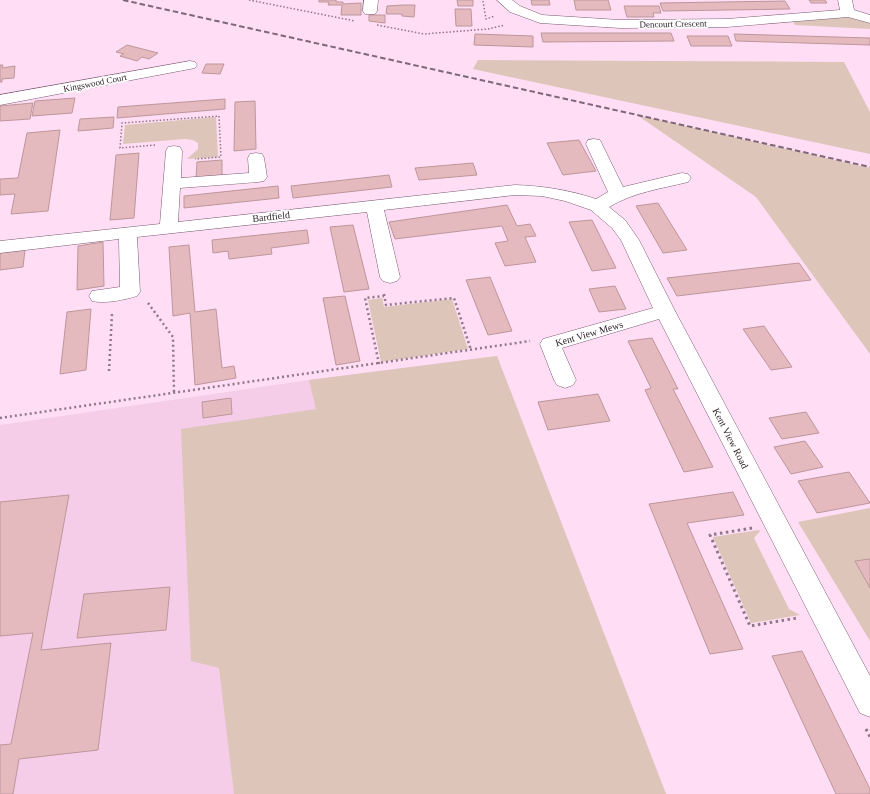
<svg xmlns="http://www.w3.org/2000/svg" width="870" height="794" font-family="Georgia,serif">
<rect width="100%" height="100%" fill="#ffddf5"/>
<path fill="#f5cde9" d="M497,356L666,794H0V425L309,380Z"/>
<path fill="#ddc5ba" d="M849,17L870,22V29L795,25L793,22Z
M478,60L844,62L870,112V154L473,69Z
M637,115L870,168V354L756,197Z
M216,117L218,157L187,159L198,149V143L193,140L185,139L123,144L125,125Z
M382,298L384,307L452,299L468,349L381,362L368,300Z
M497,356L666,794H234L219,668L191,661L181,429L316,409L309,380Z
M870,508V641L798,522Z
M759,530L760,531L754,538L789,609L800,615L751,623L713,537Z"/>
<path fill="#e4babf" stroke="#bd969b" d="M319,0H336V2H343V4L361,3V15H341L342,5H328L329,2H319Z
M457,0H473V6H458Z
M531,0H549L550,5H532Z
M574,0H608L611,10H576Z
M809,0H825L827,3H811Z
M785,1L790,9L663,11L660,3Z
M403,5H415L414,17L402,16V14H386L387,6Z
M624,6H659L661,13H653L654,17H627Z
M455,9H471L472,26H456Z
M369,15H385V23L369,21Z
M541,33H671L674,41L543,42Z
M475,34L533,36V47L474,45Z
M734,34L870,38V45L736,41Z
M687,36H728L732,46H691Z
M127,45L158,53L149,59L142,57L137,61L120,56L124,54L116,52Z
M206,64H224L220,74L202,73Z
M0,65H3L2,68L15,66L14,78L2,79V82H0Z
M75,98L72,113L32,116L35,101Z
M225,99V109L117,118L118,107Z
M255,101L256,149L234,151L235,102Z
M33,103L30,119L0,121V106Z
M114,117L113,128L78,131L80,119Z
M60,130L48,211L11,214L15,194L0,195V179L18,178L27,133Z
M579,140L596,171L563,175L547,143Z
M139,153L134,218L110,220L116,155Z
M222,160V177L196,179L197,162Z
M473,163L477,175L419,180L415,168Z
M389,175L392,187L293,198L291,186Z
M278,186L279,198L184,208V196Z
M658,203L687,250L663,253L636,206Z
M507,205L517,226L530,224L536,236L525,237L536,262L505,266L495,243L508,241L502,226L395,239L389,222Z
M592,220L616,268L592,271L569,222Z
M353,225L369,289L344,292L330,227Z
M307,230L309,243L271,248L272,254L229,259L228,251L213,253L212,240Z
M103,242L104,286L77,290L78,246Z
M189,245L195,312L216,309L222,368L234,366L236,378L195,385L190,313L173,316L169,247Z
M25,250L23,267L0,270V253Z
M799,263L811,280L677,296L667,278Z
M490,277L512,331L488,335L466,280Z
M615,286L626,309L599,312L589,289Z
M345,296L360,361L336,365L323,298Z
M91,309L86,370L60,374L67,312Z
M764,326L792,367L771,370L743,329Z
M652,338L678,389H673L713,467L684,472L645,390L651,388L628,341Z
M598,394L610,421L548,430L538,402Z
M231,398L232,414L203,418L202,402Z
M806,412L819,433L782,439L769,418Z
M805,441L823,467L791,474L774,447Z
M849,472L870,503L817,513L798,481Z
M733,492L744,515L687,523L743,649L710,654L649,504Z
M69,495L41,650L111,643L98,750L19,759L13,794H0V745L11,744L33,633L0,636V502Z
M870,559V588L855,561Z
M170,587L166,630L77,638L84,594Z
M802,651L870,789V794H836L772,656Z"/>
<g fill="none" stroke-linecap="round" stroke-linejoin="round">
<g stroke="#785b70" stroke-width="1">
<path id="minor" d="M364,0H378L377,11L375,14H365L363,11Z
M497,0H512L520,6L542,15L620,20L727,19L840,10L838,0H852L854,10L870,15V23L848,17L727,27L620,28L540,23L510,12Z
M190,61L195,62L197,65L195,68L0,105V95Z
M594,139L600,140L602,144L623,187L682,173L688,174L691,178L688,182C660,189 634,192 609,207L625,220L639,240L675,311L870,676V717L860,713L659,319L562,348L576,380L573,385L565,388L557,385L554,380L540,344L543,339L653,308L621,240L612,228L591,210L565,201L542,196L515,195L384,210L400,277L397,281L390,283L383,281L380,277L367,212L137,237L140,292L137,296C124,300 105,304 92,301L89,296L92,291L120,287L119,239L0,253V241L160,224L166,151L168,147L174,146L180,147L182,151L181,178L249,173L248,158L250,154L256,153L262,154L264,158L267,177L264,181L258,182L180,188L178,222L515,185C543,186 569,190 596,199L608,192L586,144L588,140Z"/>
</g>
<path stroke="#8e7887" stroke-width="1.5" stroke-dasharray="1.5 2" stroke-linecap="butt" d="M249,0L355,21
M483,1L486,19L495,16
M377,25L424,34L488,29L505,25
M155,145L120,148L122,123L219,116L221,157L195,159"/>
<path stroke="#8e7887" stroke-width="2.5" stroke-dasharray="2 3" stroke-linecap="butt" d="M384,294L386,305L454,298L471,350
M148,303L173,337L174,393
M379,364L365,298L384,296
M109,371L112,314
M0,418L530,341"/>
<path stroke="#8e7887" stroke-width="3" stroke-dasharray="2.5 3.5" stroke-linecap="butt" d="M752,528L710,535L750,626L797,618
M866,729L870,737"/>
<use href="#minor" fill="#fff" fill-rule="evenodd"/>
<path stroke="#7c6876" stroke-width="2" stroke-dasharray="5.5 3" stroke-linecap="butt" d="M123,0L870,167"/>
</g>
<g text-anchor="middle" stroke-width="3.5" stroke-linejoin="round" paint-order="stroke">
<g font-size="9" fill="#291d25" stroke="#fff">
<text transform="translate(673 24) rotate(-1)" y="3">Dencourt Crescent</text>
<text transform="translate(95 83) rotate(-11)" y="3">Kingswood Court</text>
</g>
<g font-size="10" fill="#291d25" stroke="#fff">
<text transform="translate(271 216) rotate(-6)" y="4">Bardfield</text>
<text transform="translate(589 333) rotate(-16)" y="4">Kent View Mews</text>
<text transform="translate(731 438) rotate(63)" y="4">Kent View Road</text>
</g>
</g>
</svg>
